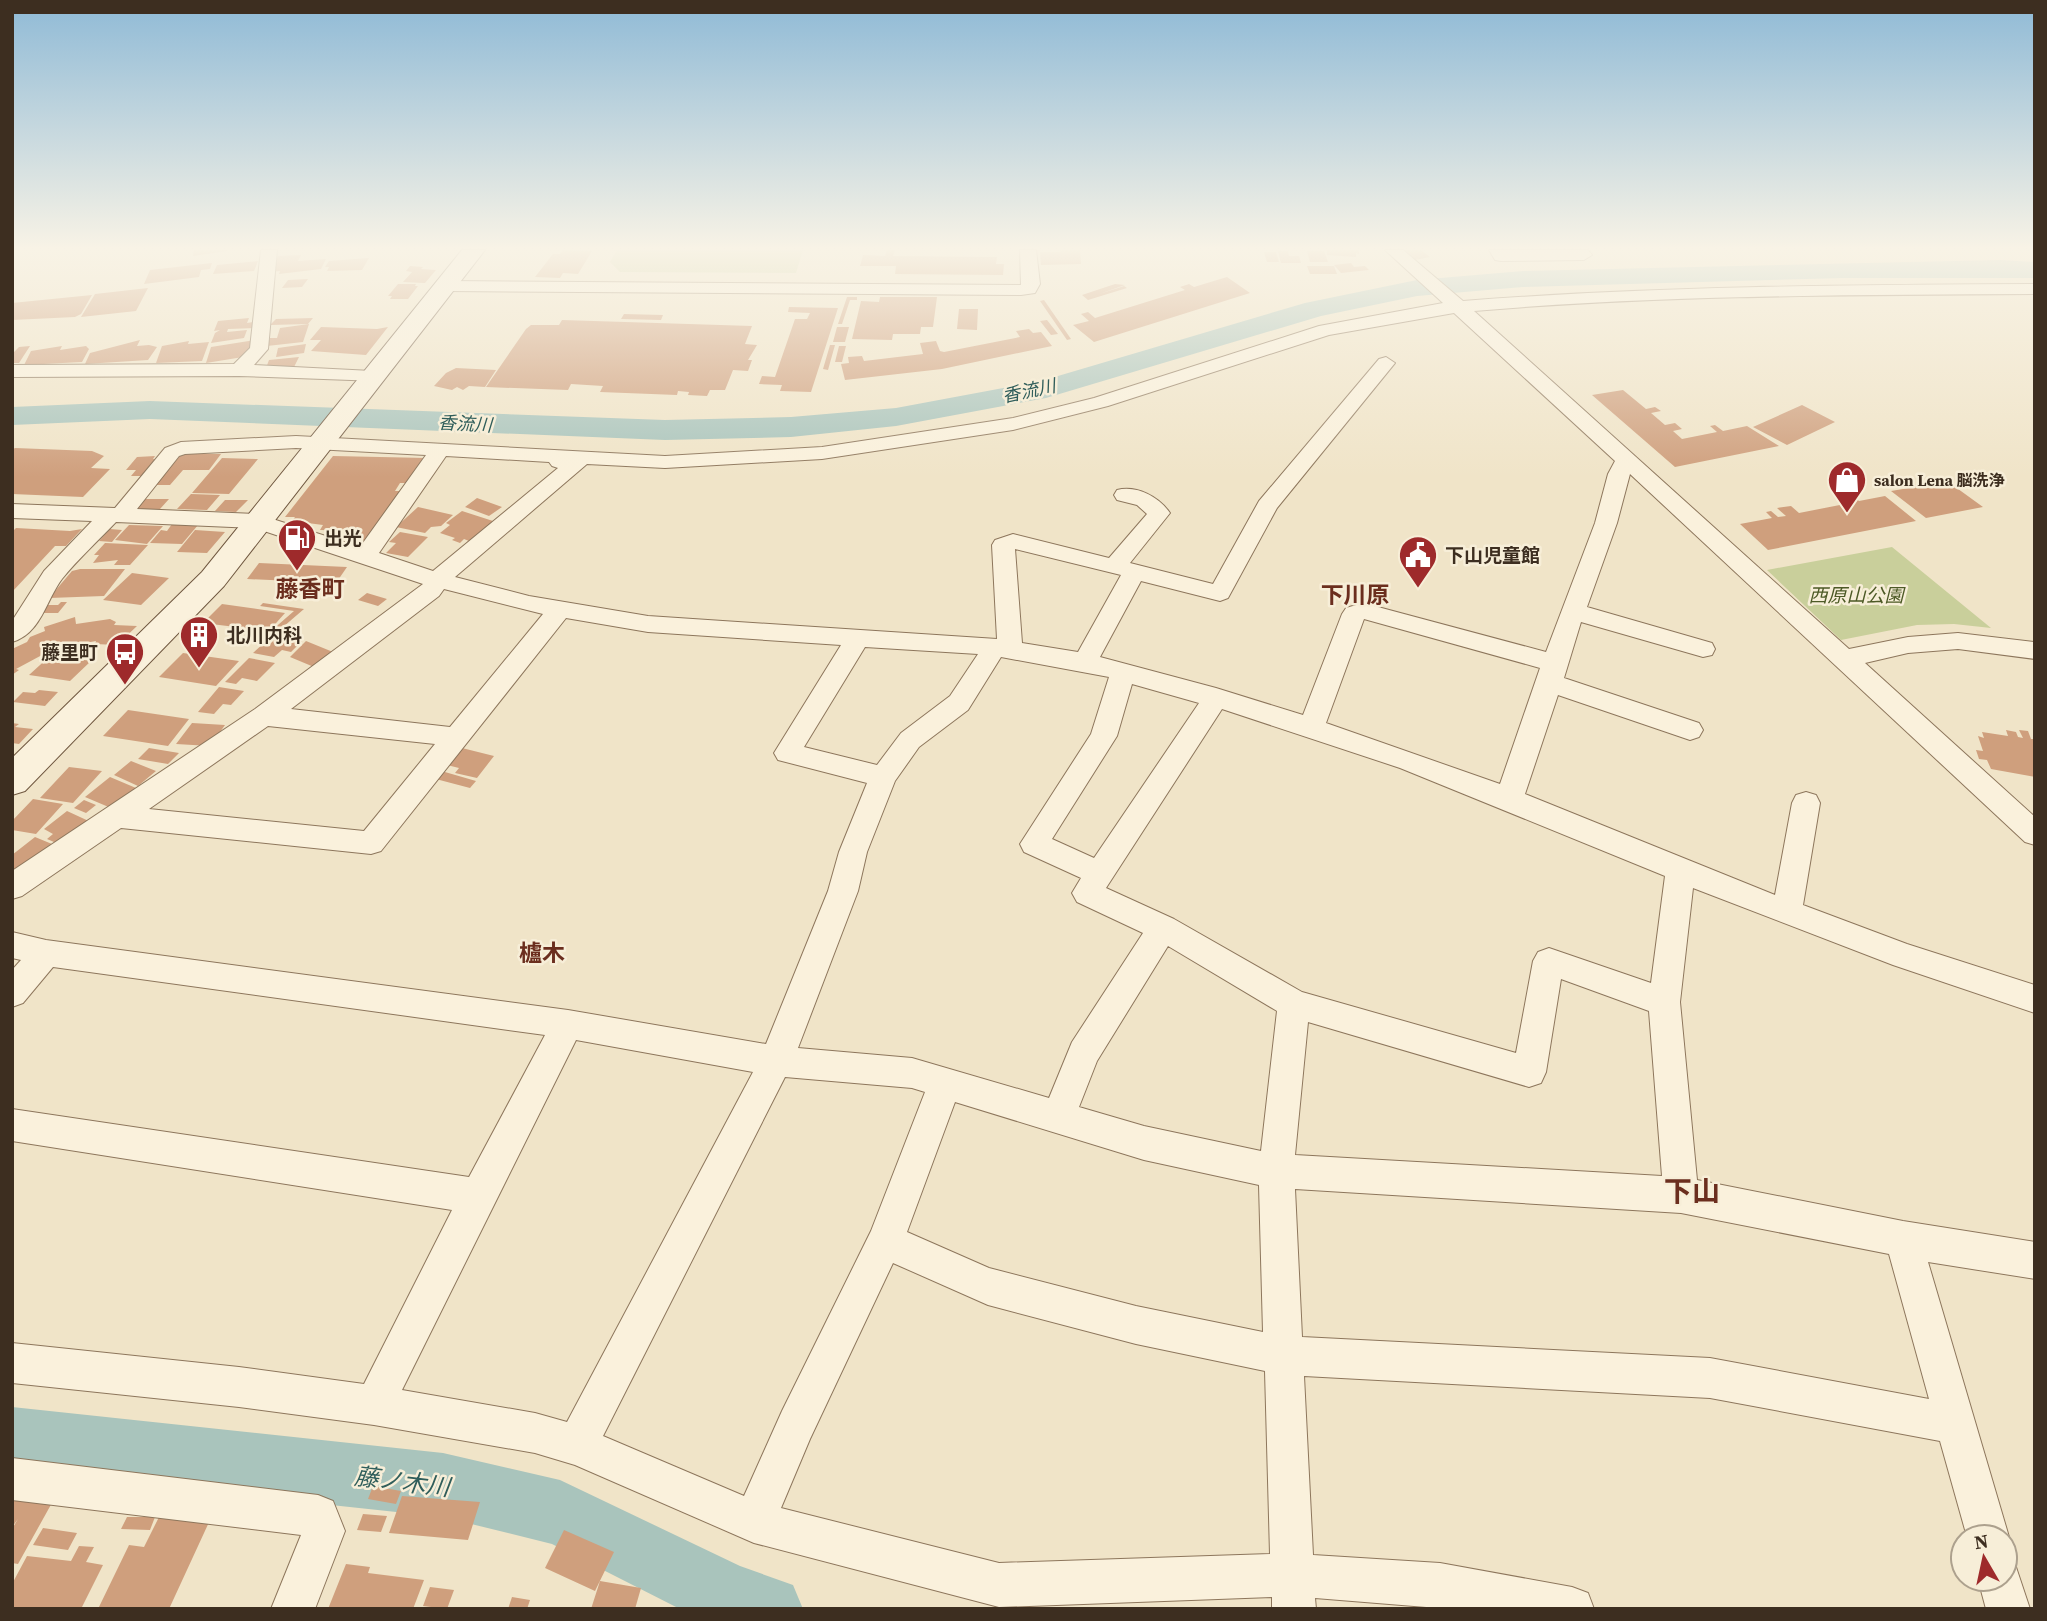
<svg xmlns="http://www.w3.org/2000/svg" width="2047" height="1621" font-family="'Source Serif 4','Noto Sans JP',serif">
<rect width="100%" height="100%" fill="#f0e4c8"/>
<path fill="#c9cf9b" d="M617,250H803L796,273L620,272L610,262Z
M1892,547L1991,628L1954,624L1917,625L1841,640L1767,570Z"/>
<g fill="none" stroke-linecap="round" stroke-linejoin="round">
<path fill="#a9c4bc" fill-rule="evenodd" d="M2000,260L2035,262V278H1842L1523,287L1417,296L1321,316L1046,398L896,426L791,437L665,440L150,419L12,425V407L150,401L665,420L791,417L896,408L1041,381L1305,303L1417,280L1523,271Z
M12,1407L443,1453L560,1480L740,1566L793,1585L803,1609H680L552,1544L443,1517L12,1471Z"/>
</g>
<path fill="#cf9f7d" d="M194,250H227V251L193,256Z
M563,250L592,251L578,274L563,273L560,278L535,277L553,254H560Z
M887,250H895L893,256L997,257L996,264H1004L1003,275L895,274L896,266H860L863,255L885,256Z
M1060,250H1080L1081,264L1041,265L1040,252H1060Z
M1327,250H1359V254L1356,253V257L1327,255Z
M1403,250H1421L1430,257L1415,260Z
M1278,251H1288L1289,256H1299L1301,263H1281Z
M1307,251H1324L1328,262H1310Z
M1264,252H1276L1279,262H1267Z
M301,255L298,261L326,259L321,269L279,274L280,271L271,272L278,256Z
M369,258L362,270L327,271L329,267H325L329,261Z
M258,261L254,271L213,274L217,265Z
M212,263L210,269L201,270L199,277L144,284L150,270Z
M1351,263L1354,267L1365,266L1369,270L1341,273L1334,265Z
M410,266L423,267L421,269L436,270L425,283L403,282L412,272L406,271Z
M1307,266H1334L1337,274H1310Z
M1227,277L1250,293L1094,342L1073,325L1089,321L1081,314L1088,312L1095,318L1185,290L1180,287L1189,284L1194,287Z
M308,279L302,287L282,288L288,280Z
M398,284H416L415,286H418L408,299H390L392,296H388Z
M1115,284L1125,285L1099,294L1124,286L1127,288L1088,300L1082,295Z
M148,288L136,311L81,317L95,294Z
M92,295L81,314L75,317L12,320V303Z
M847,297H857V300H850L842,324H838Z
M880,297H937L933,327H921L920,334H893L892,340L852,339L861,301L879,302Z
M1044,300L1071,339L1067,340L1040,301Z
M789,307L838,308L811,392L780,391L782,385L759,384L762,376L775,377L795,319H807L810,313L788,312Z
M959,309H978L977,330L957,329Z
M624,314L663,315L661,320L621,319Z
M249,318L247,323L259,321L257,328L228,329L227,332L247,330L244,338L211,343L215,333L220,330L214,331L218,321Z
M313,318L308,324L270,325L276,319Z
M562,320L752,326L745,344L757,345L748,360H752L748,371L733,370L725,390H710L707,396L688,395L689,392L678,391L677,395L600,392L603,386L571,384L568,390L486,387L526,329L531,325H559Z
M1047,320L1058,334L1051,335L1040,321Z
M309,324L303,342L267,346L270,338H277L280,328Z
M321,327L377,329L388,327L366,355L311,351L321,340H310Z
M837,327H849L845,342H833Z
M1029,329L1033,333L1041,332L1052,346L942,369L845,380L841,364L849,363L848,357L862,356L864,361L923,354L920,343L936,341L940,351L944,352L1020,337L1016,331Z
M140,340L137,346L149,345L157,347L148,360L85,364L90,353Z
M255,340L253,350L243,357L206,363L211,347Z
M189,341L188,344L209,342L202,361L156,363L162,346Z
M306,344L304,353L276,357L278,348Z
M830,345H835L828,370L823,369Z
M30,346L19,363H12V354L19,347Z
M62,346L60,350L86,346L89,349L82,362L24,365L31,351Z
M839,346H846L842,362H835Z
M299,357L294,367L266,368L269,360Z
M456,368L496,370L485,387L469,386L463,390L457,387L452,390L434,386L446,373Z
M1623,390L1646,409L1655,407L1661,411L1651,413L1665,425L1675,423L1682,429L1673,431L1682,439L1717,432L1710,426L1715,425L1723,431L1747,426L1779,446L1675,467L1592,395Z
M1802,405L1835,422L1787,445L1753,427Z
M15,448L92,451L104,456L91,468L110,469L83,497L12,494V450Z
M185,454H221L209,470H183L170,485H152L178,457Z
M155,456L153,459H159L145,476H131L136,470H126L137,457Z
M333,456L427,458L407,483H400L395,491H403L371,540H345L351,531L320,530L323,525L292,521L295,517H285Z
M222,458L258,459L229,494L192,493Z
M1910,480L1918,486L1940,482L1947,487L1954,486L1983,507L1926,518L1891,491L1909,488L1901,481Z
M1848,493L1859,501L1885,496L1916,521L1768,550L1740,524L1772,518L1766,512L1771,511L1778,517L1786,516L1777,508L1791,506L1799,513L1850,503L1839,494Z
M191,494L220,495L207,510L177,509Z
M477,498L502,507L489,516L465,507Z
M145,499H169L160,509H136Z
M225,500H248L236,512L215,511Z
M418,507L453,515L441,526L431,527L425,533L396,527Z
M462,511L493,521L469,541L464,539L460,543L452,540L455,538L440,533L450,525L446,523Z
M172,524L198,525L182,544L150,543L161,530L167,531Z
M129,525L163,526L147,544L115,540Z
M16,528L70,531L82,529L66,546H55L12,592V532Z
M110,529L122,530L112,542L99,541Z
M195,530L225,532L207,553L177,552Z
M400,532L428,537L408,557L386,553L396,543L389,542Z
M105,543L148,545L130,565H114L118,560L93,563L99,555H94Z
M259,563L347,567L336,583L247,579Z
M80,569H125L104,596L49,598L72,571Z
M132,573L169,578L141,605L103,600Z
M367,593L387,599L378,606L358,600Z
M61,602H67L58,613H39L46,605H58Z
M263,603L304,609L276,633L271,631L294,611L260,606Z
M222,604L285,613L269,631L203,623Z
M75,617L76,624L110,619L116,622L114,625L137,626L117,645L95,644L96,641L68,646V643L41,652L42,655L16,669L19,670L12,675V649L27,642L30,637L45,631L44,627Z
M280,634L303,640L291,652L282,650L274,657L253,653L264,643L270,644Z
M306,641L333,652L314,667L290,657Z
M183,653L239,661L216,686L159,677Z
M51,655L91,661L70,681L29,675Z
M249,658L275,663L257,681L242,678L236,684L225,682Z
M219,687L244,691L231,705L223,704L214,714L198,712Z
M39,690L58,692L45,706L13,702L23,692L35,693Z
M128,710L189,719L168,746L103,736Z
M12,723L19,724L15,727L33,729L19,744L12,743Z
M192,723L225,725L210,746L176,744Z
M2006,730L2016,732L2018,737L2023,738L2019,730L2028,731L2031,739H2035V777L1991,769L1987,760L1979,759L1976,750L1983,751L1978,736L1984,738L1982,732L2008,736Z
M458,747L494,756L477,778L455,773L459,768L443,764Z
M149,748L179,753L168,764L138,759Z
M131,761L156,771L138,786L114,775Z
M69,767L102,771L73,803L40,798Z
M438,770L476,781L470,788L432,778Z
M110,777L136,788L111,808L85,797Z
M33,799L63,804L36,834L12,830V821Z
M84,800L96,805L86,813L74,808Z
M67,811L93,823L61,845L47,839L53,834L44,829Z
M35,837L52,844L17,873L12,871V855Z
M12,1483L58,1492L18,1564L12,1563V1529L18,1519L12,1527Z
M373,1486L401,1491L396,1504L368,1499Z
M402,1496L480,1502L468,1540L389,1533Z
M363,1514L387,1516L381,1532L357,1530Z
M160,1515L210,1520L169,1609H98L129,1545L144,1547Z
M127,1517H155L150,1530L121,1529Z
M43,1528L77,1533L68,1550L33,1545Z
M564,1530L614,1552L595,1591L545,1568Z
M79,1546L94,1547L86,1562L103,1565L81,1609H12V1584L27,1556L71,1561Z
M346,1564L370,1567L368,1573L424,1580L413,1609H328Z
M600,1581L641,1588L635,1609H591Z
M430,1587L454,1590L447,1609L423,1606Z
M512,1597L530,1600L527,1609H508Z"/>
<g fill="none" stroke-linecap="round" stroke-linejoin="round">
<g stroke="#8d765c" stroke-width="2">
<path id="street" d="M261,250H277L268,349L254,365L372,371L379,373L382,377L379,381L239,376L12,377V365L234,364L250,348Z
M1020,250H1036L1040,284L1035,293L1021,295L447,291L438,286L447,281L1021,285Z
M1385,250H1403L1463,301C1653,286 1844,285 2035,284V294C1848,295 1661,295 1474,311L1849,649L1908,637L1958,633L2035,642V659L1958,649L1908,653L1865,663L2035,817V845L2025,842L1630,474L1617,523L1587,607L1712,643L1715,649L1712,655L1703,657L1581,622L1564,678L1699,723L1703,730L1699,737L1690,740L1558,695L1525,794L1775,895L1792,803L1796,795L1806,792L1816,795L1820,803L1803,905L1907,944L2035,985V1013L1893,965L1693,888L1680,1002L1697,1180L1903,1221L2035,1242V1279L1928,1262L2009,1537L2005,1547V1537H1967L1940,1441L1710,1398L1304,1376L1313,1555L1440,1563L1572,1587L1588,1593L1594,1609H1451L1315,1598L1316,1609H1272V1597L999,1607L754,1543L575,1465L535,1453L374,1425L239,1407L12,1383V1343L239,1367L364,1384L452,1210L12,1141V1109L469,1177L545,1035L53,967L23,1003L12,1007V970L21,960L12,958V932L46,940L568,1010L766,1044L828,891L839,852L867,783L778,760L774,753L841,645L648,632L566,618L381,851L371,854L121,828L22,896L12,899V871L255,709L423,584L255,528L116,522C98,541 78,559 62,579C46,600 41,634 12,642V621L44,571L92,521L12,518V504L115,508L165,448L181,442L296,436L665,456L822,447L1013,418L1094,398L1319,326L1443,303ZM1454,313L1615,461L1608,474L1595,523L1546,652L1363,603L1346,608L1342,614L1303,715L1216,688L1100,657L1141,581L1220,601L1228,598L1277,508L1395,363L1386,357L1379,359L1259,501L1213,584L1130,563L1170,513C1159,497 1137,485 1117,490L1114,495L1117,500L1137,505L1147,514L1109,558L1013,534L995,540L992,545L997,639L648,616L529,596L455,577L587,464L665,468L822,459L1013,430L1108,406L1329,335ZM296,448L426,455L360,547L257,514L137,509L179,456L185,454ZM446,456L549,462L552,466L558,468L433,571L379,553ZM1015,549L1121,575L1078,652L1022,643ZM444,589L543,614L450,727L291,709L439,596ZM1364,619L1540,668L1500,784L1326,723ZM865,647L978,654L950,696L901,733L877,765L804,747ZM1001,657L1109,677L1091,734L1020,844L1024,852L1081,878L1072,893L1077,902L1143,933L1072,1042L1049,1098L912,1058L798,1048L858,891L867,852L895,781L919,747L968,710ZM1132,684L1199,703L1094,858L1052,839L1117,736ZM1222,709L1400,768L1665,876L1651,983L1549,948L1538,952L1533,961L1516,1053L1302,992L1174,919L1106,888ZM268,726L435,744L364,831L149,809ZM1168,946L1277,1011L1261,1151L1144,1126L1079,1107L1097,1061ZM1561,979L1649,1011L1662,1176L1295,1155L1308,1022L1529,1087L1541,1083L1546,1072ZM576,1040L753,1072L567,1422L535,1413L402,1390ZM785,1077L912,1088L925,1092L871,1231L782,1411L744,1496L603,1436ZM955,1102L1144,1160L1259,1185L1263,1332L1136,1306L989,1268L907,1232ZM1295,1189L1681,1213L1889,1254L1929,1399L1710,1358L1302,1337ZM893,1263L988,1305L1136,1344L1265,1371L1270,1554L999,1563L781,1508L810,1439Z
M1489,250H1588L1592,255L1584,260L1501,261L1495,260Z
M12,1458L318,1495L333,1501L345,1531L315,1609H271L301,1535L12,1500Z
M2005,1559L2015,1564L2030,1609H1986L1978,1579H2005Z"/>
</g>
<g stroke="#6f573f" stroke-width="2">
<path id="secondary" d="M462,250H485L224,586L25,791L12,795V758L202,572Z"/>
</g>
<use href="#street" fill="#faf1dc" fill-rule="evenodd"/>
<use href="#secondary" fill="#faf1dc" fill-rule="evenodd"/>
</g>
<linearGradient id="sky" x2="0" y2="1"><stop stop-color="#8fbad6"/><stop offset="0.52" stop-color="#f8f3e6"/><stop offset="1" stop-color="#f8f3e6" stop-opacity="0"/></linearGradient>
<rect width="2047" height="477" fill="url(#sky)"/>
<defs>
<g id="shop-pin" transform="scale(2.0125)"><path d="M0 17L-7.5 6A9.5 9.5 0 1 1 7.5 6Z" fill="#9e2a2b" stroke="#f7eed8"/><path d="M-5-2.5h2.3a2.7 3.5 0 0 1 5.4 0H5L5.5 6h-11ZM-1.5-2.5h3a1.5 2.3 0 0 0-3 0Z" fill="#fff"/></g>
<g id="fuel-pin" transform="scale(2.0125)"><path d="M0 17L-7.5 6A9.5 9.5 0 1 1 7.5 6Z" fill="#9e2a2b" stroke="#f7eed8"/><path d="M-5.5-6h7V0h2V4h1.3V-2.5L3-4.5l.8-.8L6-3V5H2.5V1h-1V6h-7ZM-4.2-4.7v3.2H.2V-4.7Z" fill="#fff"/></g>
<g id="civic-pin" transform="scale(2.0125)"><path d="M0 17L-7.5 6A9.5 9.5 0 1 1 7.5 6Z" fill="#9e2a2b" stroke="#f7eed8"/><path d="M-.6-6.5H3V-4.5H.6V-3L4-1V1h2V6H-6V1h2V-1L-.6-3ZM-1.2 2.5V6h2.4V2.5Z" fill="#fff"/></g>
<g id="building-pin" transform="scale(2.0125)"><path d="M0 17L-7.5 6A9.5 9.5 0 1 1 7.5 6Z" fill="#9e2a2b" stroke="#f7eed8"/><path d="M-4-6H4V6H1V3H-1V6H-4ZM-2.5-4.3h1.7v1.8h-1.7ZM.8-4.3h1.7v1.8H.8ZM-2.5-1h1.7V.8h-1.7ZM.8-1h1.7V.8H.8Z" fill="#fff"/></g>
<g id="bus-pin" transform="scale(2.0125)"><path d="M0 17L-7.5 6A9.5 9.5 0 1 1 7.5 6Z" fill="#9e2a2b" stroke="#f7eed8"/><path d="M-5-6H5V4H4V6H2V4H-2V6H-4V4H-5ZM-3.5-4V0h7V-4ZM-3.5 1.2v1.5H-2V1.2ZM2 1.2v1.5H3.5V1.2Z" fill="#fff"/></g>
</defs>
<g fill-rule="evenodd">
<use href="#shop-pin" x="1847" y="480"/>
<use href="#fuel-pin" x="297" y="538"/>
<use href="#civic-pin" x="1418" y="555"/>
<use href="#building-pin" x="199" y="635"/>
<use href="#bus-pin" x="125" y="652"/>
</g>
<g text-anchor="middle" stroke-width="5" stroke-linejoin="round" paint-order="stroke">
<g font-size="16" font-weight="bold" fill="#3d2e20" stroke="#f7eed8" text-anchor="start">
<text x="1874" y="486">salon Lena 脳洗浄</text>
</g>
<g font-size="18" font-style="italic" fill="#2f5d5a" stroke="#f7eed8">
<text transform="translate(1029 391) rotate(-12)" y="6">香流川</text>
<text transform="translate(465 424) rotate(3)" y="6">香流川</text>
</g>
<g font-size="19" font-weight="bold" fill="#3d2e20" stroke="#f7eed8" text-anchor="start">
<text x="324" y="545">出光</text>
<text x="1445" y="562">下山児童館</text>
<text x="226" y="642">北川内科</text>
<text x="98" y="659" text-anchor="end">藤里町</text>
</g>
<g font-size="19" font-style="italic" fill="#4d5a26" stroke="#f7eed8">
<text x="1856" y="602">西原山公園</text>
</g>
<g font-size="23" font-weight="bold" fill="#6b2e1e" stroke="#f7eed8">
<text x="310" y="597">藤香町</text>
<text x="1355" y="603">下川原</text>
<text x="542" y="961">櫨木</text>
</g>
<g font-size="24" font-style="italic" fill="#2f5d5a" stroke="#f7eed8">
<text transform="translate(402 1482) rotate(7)" y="8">藤ノ木川</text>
</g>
<g font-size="28" font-weight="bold" fill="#6b2e1e" stroke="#f7eed8">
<text x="1692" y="1201">下山</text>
</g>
</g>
<rect width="2047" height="1621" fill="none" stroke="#3d2e20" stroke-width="28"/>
<g transform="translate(1984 1558) rotate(351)"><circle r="33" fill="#f7eed8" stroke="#ada18e" stroke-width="2"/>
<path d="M0-5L12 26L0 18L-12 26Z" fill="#9e2a2b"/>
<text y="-10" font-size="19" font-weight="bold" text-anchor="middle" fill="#3d2e20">N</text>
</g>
</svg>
